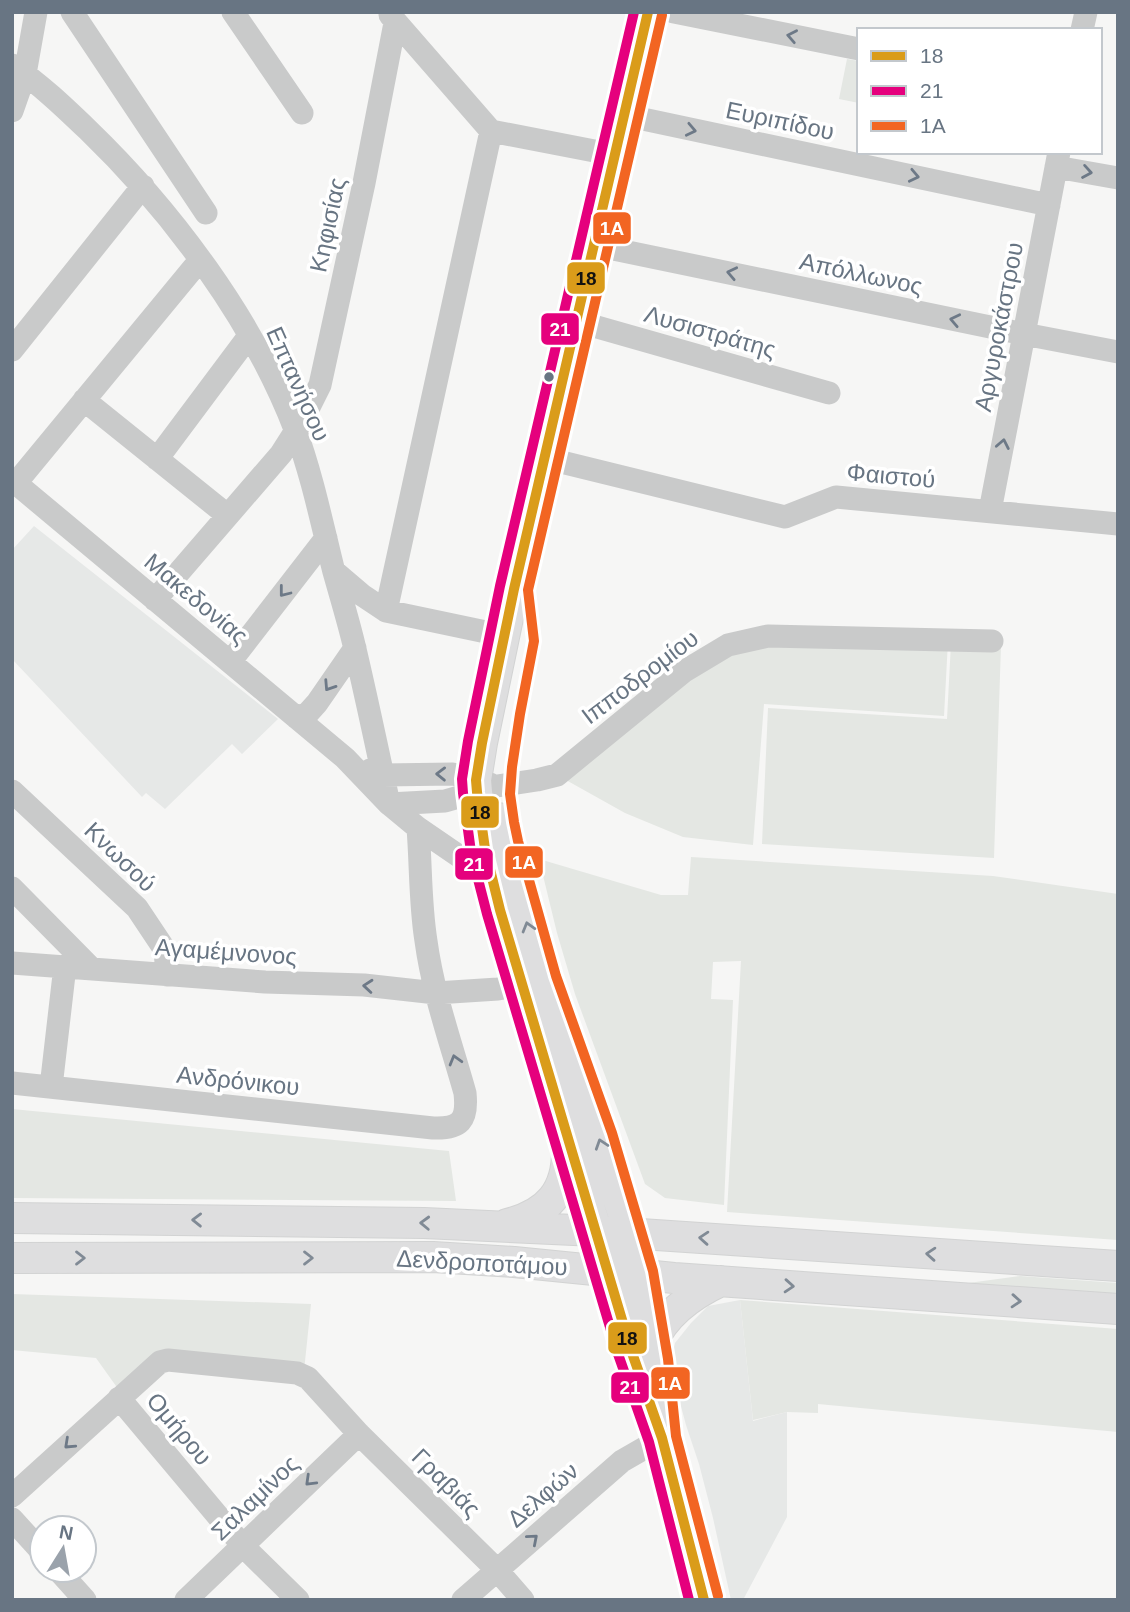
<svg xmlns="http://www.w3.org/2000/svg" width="1130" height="1612" font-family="Helvetica,sans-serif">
<rect width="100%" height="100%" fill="#f6f6f5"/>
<path fill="#e6e8e7" d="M34,526L278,719L242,754L232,744L165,809L146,793L142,797L12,659V550Z
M740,1300L753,1421L787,1412V1517L743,1600H731L713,1518L699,1464L686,1425L670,1365L675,1343L691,1323L708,1306Z"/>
<path fill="#e4e7e3" d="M847,59L859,61V103L839,99Z
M948,641L944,716L764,704L753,845L683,837L625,813L557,775L728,645Z
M951,643L1001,645L994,858L762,844L768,708L947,719Z
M691,857L993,876L1118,894V1240L727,1212L741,961L713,962L711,999L733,1000L724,1205L665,1198L645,1184L575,994L557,933L539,859L661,895H688Z
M12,1109L449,1151L456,1201L12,1198Z
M1020,1276L1118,1283V1295L961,1284Z
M12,1294L311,1304L304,1371L163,1356L121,1393L96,1358L12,1350Z
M740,1300L1118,1329V1432L818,1404V1413L787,1412L753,1420Z"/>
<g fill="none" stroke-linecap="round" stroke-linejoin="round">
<g stroke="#d2d3d3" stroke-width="32">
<path id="major" d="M648,12L514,589L482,743L476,780L477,792L485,849L500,910L609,1272L631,1350L662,1438L704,1600
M499,818L504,844L543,980L571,1062L599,1137L629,1233L640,1275L652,1343L657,1389
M12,1218L424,1223L596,1231L1118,1266
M507,1224C548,1214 568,1191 567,1148
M12,1258L433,1257L514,1262L674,1278L1118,1309
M652,1343C665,1314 693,1294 721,1281"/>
</g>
<path stroke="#c9caca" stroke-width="23" d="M72,12L206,213
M233,12L302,113
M674,12L859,49
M390,15L491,131L615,155
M1082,30L1086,12
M12,65C40,84 64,107 88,130C172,211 253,320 295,429C312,475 322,524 334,572C341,597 349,623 355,649C367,700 378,752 389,804
M12,111L25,74L36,12
M624,115L1049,205
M1056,167L1118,178
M594,245L1024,334L1118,352
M576,321L829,393
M12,350L143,186
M84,400L227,515
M545,458L785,517L836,497L1118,524
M157,459L249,336
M12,480L345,758L389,804L418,828L491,878
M16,483L200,260
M990,511L1059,152
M335,572L362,595L386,611L505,636
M155,600L281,454L302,421L320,385L364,183L395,23
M386,611L491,131
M230,662L326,538
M297,718L308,713L317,703L355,648
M370,770L383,775L453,774L490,784
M12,791L137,908L165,950L167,975
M389,804L445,801L497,786L537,780L557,775L683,672L728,645L768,636L992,641
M12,888L91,968
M12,963L265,982L364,985L436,993L498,989L536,982
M12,1083L433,1128C460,1129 468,1121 465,1093C451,1043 433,993 426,941C420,904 421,866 418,828
M51,1087L65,966
M119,1398L243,1546L298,1600
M12,1496L160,1362L168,1360L297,1373L308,1378L359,1434L497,1570L523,1600
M12,1519L42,1552
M58,1570L85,1600
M186,1600L359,1434
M463,1600L622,1461L662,1438"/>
<use href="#major" stroke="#dededf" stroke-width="30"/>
<g stroke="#fff" stroke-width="16">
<path id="bus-1" d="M648,12L514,589L482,743L476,780L477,792L485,849L500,910L631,1350L662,1438L704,1600"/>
</g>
<g stroke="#fff" stroke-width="16">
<path id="bus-2" d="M634,12L500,586L468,741L462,779L463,793L471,852L487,914L618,1354L649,1442L689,1600"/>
</g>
<g stroke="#fff" stroke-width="16">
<path id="bus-3" d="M662,15L528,590L534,641L520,714L512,767L510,794L514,822L518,841L556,976L612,1133L653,1271L668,1359L676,1436L718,1596"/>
</g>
<use href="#bus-1" stroke="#da9c1a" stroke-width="10"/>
<use href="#bus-2" stroke="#e5007d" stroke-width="10"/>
<use href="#bus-3" stroke="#f26522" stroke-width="10"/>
</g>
<defs><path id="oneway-chevron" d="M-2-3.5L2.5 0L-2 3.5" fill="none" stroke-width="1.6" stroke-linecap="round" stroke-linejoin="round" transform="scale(1.75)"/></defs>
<g stroke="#6d7987">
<use href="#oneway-chevron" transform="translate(792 36) rotate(-169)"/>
<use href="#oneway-chevron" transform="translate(691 130) rotate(12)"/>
<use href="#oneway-chevron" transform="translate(1087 172) rotate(10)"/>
<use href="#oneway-chevron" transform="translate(914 176) rotate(12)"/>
<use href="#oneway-chevron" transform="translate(732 273) rotate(-168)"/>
<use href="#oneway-chevron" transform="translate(955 320) rotate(-168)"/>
<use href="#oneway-chevron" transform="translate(1003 444) rotate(-79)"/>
<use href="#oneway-chevron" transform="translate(284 592) rotate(128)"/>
<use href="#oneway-chevron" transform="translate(329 686) rotate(123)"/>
<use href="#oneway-chevron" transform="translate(441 774) rotate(-179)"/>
<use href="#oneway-chevron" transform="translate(368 986) rotate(-175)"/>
<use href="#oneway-chevron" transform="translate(455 1060) rotate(-106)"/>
<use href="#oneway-chevron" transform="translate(69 1444) rotate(137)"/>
<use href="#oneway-chevron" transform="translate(310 1481) rotate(136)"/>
<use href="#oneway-chevron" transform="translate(533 1539) rotate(-41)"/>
</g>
<g stroke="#808a95">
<use href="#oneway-chevron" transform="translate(528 927) rotate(-106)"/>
<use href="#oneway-chevron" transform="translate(601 1144) rotate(-108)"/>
<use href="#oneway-chevron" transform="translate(197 1220) rotate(-179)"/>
<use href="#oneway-chevron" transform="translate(425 1223) rotate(-178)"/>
<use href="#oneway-chevron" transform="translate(704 1238) rotate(-176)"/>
<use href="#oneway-chevron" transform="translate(931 1254) rotate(-176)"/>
<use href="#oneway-chevron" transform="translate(80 1258)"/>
<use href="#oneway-chevron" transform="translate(308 1258)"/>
<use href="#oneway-chevron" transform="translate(789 1286) rotate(4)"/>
<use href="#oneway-chevron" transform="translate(1016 1301) rotate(4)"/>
</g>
<circle fill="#687583" stroke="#fff" stroke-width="2.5" cx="549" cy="377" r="6"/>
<g text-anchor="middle" stroke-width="7" stroke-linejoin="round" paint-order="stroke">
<g font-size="24" fill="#687583" stroke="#fff">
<text transform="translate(780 121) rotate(12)" y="8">Ευριπίδου</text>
<text transform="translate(328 225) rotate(-78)" y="8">Κηφισίας</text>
<text transform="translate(861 274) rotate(12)" y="8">Απόλλωνος</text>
<text transform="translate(999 327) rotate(-79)" y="8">Αργυροκάστρου</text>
<text transform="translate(710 332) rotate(16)" y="8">Λυσιστράτης</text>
<text transform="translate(298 384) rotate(66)" y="8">Επτανήσου</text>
<text transform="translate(891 476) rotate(5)" y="8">Φαιστού</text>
<text transform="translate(196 599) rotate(40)" y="8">Μακεδονίας</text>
<text transform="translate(640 677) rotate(-37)" y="8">Ιπποδρομίου</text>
<text transform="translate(120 857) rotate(44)" y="8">Κνωσού</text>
<text transform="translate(226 952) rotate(4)" y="8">Αγαμέμνονος</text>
<text transform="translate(238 1081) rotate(6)" y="8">Ανδρόνικου</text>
<text transform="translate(482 1263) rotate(3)" y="8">Δενδροποτάμου</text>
<text transform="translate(179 1429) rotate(50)" y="8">Ομήρου</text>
<text transform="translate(446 1483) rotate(45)" y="8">Γραβιάς</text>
<text transform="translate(543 1495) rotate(-41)" y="8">Δελφών</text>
<text transform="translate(255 1498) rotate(-44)" y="8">Σαλαμίνος</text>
</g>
</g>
<g stroke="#fff" stroke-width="2.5">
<rect x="592" y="211" width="40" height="34" rx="7" fill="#f26522"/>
<rect x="566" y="261" width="40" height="34" rx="7" fill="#da9c1a"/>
<rect x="540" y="312" width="40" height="34" rx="7" fill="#e5007d"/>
<rect x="460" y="795" width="40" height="34" rx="7" fill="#da9c1a"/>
<rect x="504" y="845" width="40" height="34" rx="7" fill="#f26522"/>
<rect x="454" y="847" width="40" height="34" rx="7" fill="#e5007d"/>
<rect x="607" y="1321" width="41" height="34" rx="7" fill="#da9c1a"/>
<rect x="650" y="1366" width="41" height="34" rx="7" fill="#f26522"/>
<rect x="610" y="1371" width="40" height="33" rx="7" fill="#e5007d"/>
</g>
<g font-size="19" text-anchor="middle" font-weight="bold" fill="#fff">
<text x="612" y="235">1Α</text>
<text x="560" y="336">21</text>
<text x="524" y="869">1Α</text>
<text x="474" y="871">21</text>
<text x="670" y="1390">1Α</text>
<text x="630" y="1394">21</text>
</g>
<g font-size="19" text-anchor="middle" font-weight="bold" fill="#111">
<text x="586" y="285">18</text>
<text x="480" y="819">18</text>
<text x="627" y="1345">18</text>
</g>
<rect width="1130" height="1612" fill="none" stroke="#687583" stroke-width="28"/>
<rect x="857" y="28" width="245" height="126" fill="#ffffff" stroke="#c3c8cd" stroke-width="2"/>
<rect x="871" y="51" width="35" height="10" fill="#da9c1a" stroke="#c3c8cd" stroke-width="2"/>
<text x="920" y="63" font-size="21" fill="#687583">18</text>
<rect x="871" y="86" width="35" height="10" fill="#e5007d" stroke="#c3c8cd" stroke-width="2"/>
<text x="920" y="98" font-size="21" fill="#687583">21</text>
<rect x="871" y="121" width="35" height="10" fill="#f26522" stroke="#c3c8cd" stroke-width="2"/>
<text x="920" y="133" font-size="21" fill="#687583">1Α</text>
<g transform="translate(63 1549) rotate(11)"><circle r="33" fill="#ffffff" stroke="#c3c8cd" stroke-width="2"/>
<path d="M0-5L12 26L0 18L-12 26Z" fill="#9aa2ab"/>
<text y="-10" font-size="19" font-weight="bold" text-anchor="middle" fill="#687583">N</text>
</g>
</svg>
